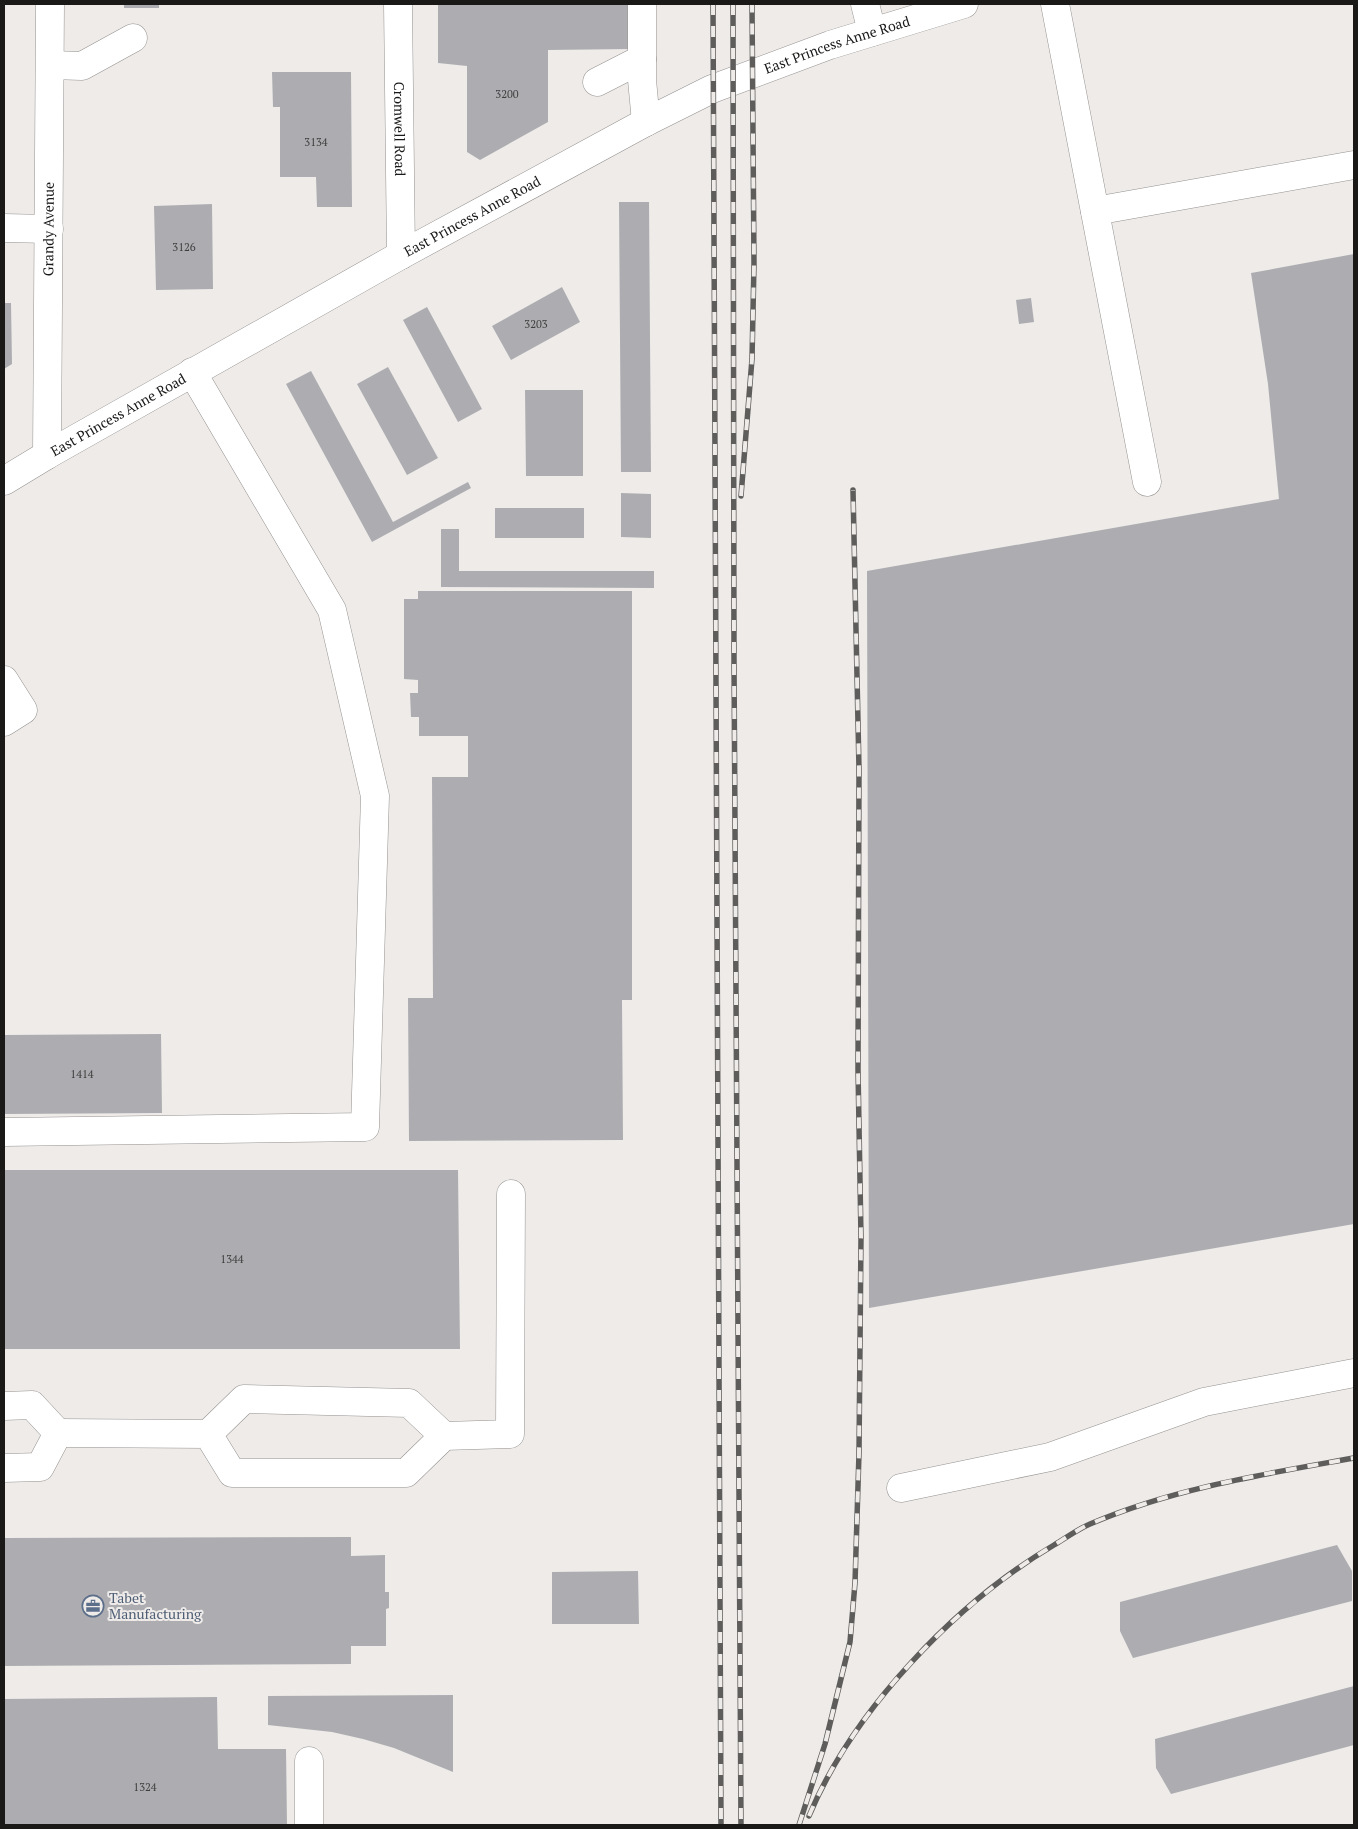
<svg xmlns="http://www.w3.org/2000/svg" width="1358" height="1829" font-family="'PT Serif',serif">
<rect width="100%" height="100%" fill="#eeebe9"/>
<path fill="#adadb1" d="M124,4H159V8H124Z
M438,4H631L630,49L548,50V122L480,160L467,152V66L438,63Z
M272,72H351L352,207H317L316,177H280V107H273Z
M619,202H649L651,472H621Z
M212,204L213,289L156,290L154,206Z
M1354,254V1224L869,1308L867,571L1279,499L1268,384L1251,273Z
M562,287L580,322L511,360L492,326Z
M1031,298L1034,322L1019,324L1016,300Z
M4,303H11L12,364L4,369Z
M427,307L482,409L458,422L403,320Z
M388,367L438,458L407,475L357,384Z
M311,371L393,522L468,482L471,488L372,542L286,384Z
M525,390H583V476H526Z
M621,493L651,494V538L621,537Z
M495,508H584V538H495Z
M441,529H459V571H654V588L441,587Z
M418,591H632V1000H622L623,1140L409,1141L408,998H433L432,777H468V736H419V717H411L410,693H418V680L404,679V599H418Z
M161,1034L162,1113L4,1114V1035Z
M4,1170H458L460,1349H4Z
M351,1537V1556L385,1555V1592H389V1608L386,1609V1646H351V1664L4,1666V1538Z
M1337,1545L1352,1571V1601L1133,1658L1120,1631V1602Z
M638,1571L639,1624H552V1572Z
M1354,1686V1745L1171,1794L1156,1768L1155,1739Z
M453,1695V1772L394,1748L363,1739L332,1732L268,1725V1696Z
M217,1697L218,1749H286L287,1825H4V1699Z"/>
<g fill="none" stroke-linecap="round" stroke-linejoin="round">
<g stroke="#959290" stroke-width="29">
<g id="minor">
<path id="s1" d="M398,4L401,255"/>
<path d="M642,4V80L646,122"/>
<path d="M865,4L872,32"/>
<path d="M1055,4L1147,482"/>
<path d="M51,65L82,66L133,38"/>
<path d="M597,82L642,59"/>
<path d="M1095,211L1354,165"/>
<path d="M4,228L49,229"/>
<path id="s2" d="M47,455L50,4"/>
<path d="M4,680L23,710L4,722"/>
<path d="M4,1132L365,1127L375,796L332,610L192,372"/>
<path d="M4,1406L32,1405L58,1433L40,1467L4,1468"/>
<path d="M58,1433L208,1434L232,1473H406L444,1436L409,1403L244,1399L208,1434"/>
<path d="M444,1436L510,1434L511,1194"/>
<path d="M901,1488L1050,1457L1204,1402L1354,1373"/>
<path d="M309,1825V1761"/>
</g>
</g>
<g stroke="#959290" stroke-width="29">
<g id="major">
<path id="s3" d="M4,481L47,455L401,255L646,122L712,89L830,45L964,4"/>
</g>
</g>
<use href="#minor" stroke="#fff" stroke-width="28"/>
<use href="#major" stroke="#fff" stroke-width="28"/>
<g stroke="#5e5d5b" stroke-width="5.5">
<path id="rail" d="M713,4L721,1825
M733,4L734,661L741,1825
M741,496L752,359L754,264L752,4
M809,1816C853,1710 956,1603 1054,1545C1066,1538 1078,1529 1090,1524C1174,1488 1265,1474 1354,1458
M799,1825L825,1744L850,1642L855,1583L859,1453L861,1237L858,1070L859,769L853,490"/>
</g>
<use href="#rail" stroke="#eeebe9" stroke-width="4" stroke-dasharray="11" stroke-linecap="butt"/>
</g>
<defs>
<g id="office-ring" transform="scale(1.125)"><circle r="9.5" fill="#eeebe9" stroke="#5c6f8a" stroke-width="1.5"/><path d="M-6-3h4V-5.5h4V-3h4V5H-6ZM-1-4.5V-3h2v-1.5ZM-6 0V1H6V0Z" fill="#5c6f8a"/></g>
</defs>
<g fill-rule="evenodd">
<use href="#office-ring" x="93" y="1606"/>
</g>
<g text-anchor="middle" stroke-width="4" stroke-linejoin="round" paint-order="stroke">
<g font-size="11" fill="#3f3e3e">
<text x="507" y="98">3200</text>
<text x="316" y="146">3134</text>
<text x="184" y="251">3126</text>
<text x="536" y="328">3203</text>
<text x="82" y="1078">1414</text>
<text x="232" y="1263">1344</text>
<text x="145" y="1791">1324</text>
</g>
<g font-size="14" fill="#1a1918" stroke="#eeebe9">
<text dy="5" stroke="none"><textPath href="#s3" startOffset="942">East Princess Anne Road</textPath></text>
<text dy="5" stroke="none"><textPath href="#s1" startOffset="125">Cromwell Road</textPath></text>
<text dy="5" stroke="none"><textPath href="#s3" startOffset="538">East Princess Anne Road</textPath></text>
<text dy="5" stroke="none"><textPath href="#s2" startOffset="226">Grandy Avenue</textPath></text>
<text dy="5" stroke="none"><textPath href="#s3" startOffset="132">East Princess Anne Road</textPath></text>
</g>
<g font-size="14" fill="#4e5e75" stroke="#eeebe9" text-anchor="start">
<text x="109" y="1603">Tabet<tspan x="109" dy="16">Manufacturing</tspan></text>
</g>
</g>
<rect width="1358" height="1829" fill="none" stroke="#1a1918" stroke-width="10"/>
</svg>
